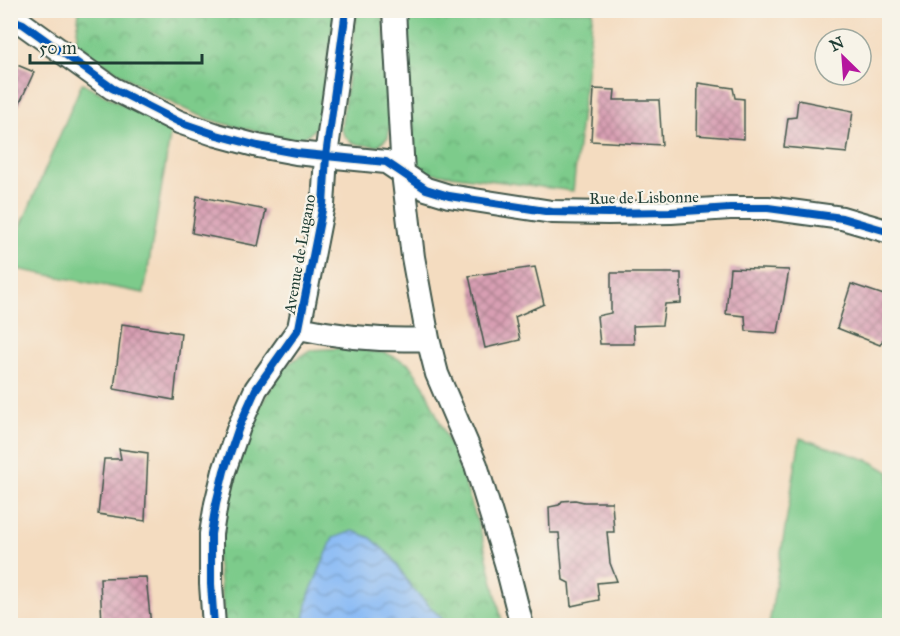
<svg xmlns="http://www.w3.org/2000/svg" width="900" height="636" font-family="'IM FELL Great Primer',serif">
<defs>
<pattern id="park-crowns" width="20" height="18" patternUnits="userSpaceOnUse" patternTransform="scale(1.5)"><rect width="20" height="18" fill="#7dcb8b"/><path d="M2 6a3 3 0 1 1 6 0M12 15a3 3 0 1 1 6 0" fill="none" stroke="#66a672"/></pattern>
<pattern id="water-waves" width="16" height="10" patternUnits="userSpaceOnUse" patternTransform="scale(1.5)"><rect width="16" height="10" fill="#88baf5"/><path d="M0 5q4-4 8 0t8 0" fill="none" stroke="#6f98c7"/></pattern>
<pattern id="building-cross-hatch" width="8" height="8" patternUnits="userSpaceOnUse" patternTransform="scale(1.5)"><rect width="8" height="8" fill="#d89fb3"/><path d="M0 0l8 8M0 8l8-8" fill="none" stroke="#af8392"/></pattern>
</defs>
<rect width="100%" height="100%" fill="#f7f3e8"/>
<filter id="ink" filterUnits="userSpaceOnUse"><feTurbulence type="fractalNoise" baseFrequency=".0167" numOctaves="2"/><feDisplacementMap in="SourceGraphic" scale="12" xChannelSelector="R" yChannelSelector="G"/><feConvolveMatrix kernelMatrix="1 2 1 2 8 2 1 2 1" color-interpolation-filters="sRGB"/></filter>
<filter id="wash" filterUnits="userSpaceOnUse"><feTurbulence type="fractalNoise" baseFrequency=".008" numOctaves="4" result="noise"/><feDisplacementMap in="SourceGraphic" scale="24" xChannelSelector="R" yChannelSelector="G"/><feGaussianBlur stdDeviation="1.35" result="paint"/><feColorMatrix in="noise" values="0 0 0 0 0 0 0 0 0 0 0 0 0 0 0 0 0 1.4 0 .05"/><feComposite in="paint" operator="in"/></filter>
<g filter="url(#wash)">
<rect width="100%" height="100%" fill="#f4dcc0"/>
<path fill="#7dcb8b" stroke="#4e8460" stroke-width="1.5" d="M82,83L171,130L144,293L11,268V250Z
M800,438L868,460L889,472V625H769Z"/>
<path fill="url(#park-crowns)" stroke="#4e8460" stroke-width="1.5" d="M79,11H335L319,121C305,150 280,137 255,131C239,127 221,124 206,118C159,100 119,74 78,45L76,42Z
M357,11H383L390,128L388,137L378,146C362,145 346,146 341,128Z
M405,11H593L573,191L425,172L416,161L414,154Z
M346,348L386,353L409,364L424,386L458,463L482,536L503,625H225L216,551L243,444L260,406L285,366L310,350Z"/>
<path fill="url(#water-waves)" stroke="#547c94" stroke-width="1.5" d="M353,531L371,538L393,558L412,588L448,625H303L309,595L333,538Z"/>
<g id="blocks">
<path fill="url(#building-cross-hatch)" d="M10,62L34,72L10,124Z
M698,83L733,88L735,98L744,99V139L697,135Z
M594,89L615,90L614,100H659L662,145L591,141Z
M798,100L853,111L847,153L784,147L788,118L796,117Z
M197,196L266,210L258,246L192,233Z
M535,267L544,304L515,317L520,340L485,348L469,276Z
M730,268L789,270L778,333L746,331L745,316L726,314Z
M611,273H681V303L665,304L662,325L633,326L634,344H600L597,316L611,313Z
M851,284L890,297V327L880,345L837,328Z
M122,324L181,333L174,400L114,389Z
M119,449L148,453L145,521L98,514L104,459H121Z
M575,500L584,502H612L614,532H607L610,563L617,581L597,583L599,600L571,606L569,583L563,580L559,533H550L549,507L559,505L562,501Z
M146,577L151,626H102L100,578Z"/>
</g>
</g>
<g filter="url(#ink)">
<use href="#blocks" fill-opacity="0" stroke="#3f5549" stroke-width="1.5"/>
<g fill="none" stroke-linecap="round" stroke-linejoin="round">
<g stroke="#3f5549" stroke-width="26">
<path id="minor" d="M394,10L403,173L413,257L428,339L437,374L476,465L506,563L522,626
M10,19L23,24L112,88L179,122L217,135L258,146L296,153L386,162L426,189L449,196L552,212L608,213L671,212L730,208H768L842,218L890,232
M299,328C340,337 386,341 428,339
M214,626L211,584V534L216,504L224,471L239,427L256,389L299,328L323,205L326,156L346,10"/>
</g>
<use href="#minor" stroke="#fff" stroke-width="22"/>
<g stroke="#f7f3e8" stroke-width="11">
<path id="cycleway" d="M10,19L23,24L112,88L179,122L217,135L258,146L296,153L386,162L426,189L449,196L552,212L608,213L671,212L730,208H768L842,218L890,232
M214,626L211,584V534L216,504L224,471L239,427L256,389L299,328L323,205L326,156L346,10"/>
</g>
<use href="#cycleway" stroke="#0057b8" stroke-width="8"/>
</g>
</g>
<g text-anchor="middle" stroke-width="4.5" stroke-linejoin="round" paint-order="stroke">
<g font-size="16" fill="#1f3d34" stroke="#f7f3e8">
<text transform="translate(644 197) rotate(-1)" y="6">Rue de Lisbonne</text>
<text transform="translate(299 254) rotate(-80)" y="6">Avenue de Lugano</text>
</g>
</g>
<rect width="900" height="636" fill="none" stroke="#f7f3e8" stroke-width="36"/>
<g transform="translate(843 57) rotate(335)"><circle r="28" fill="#f7f3e8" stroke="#a1aaa0" stroke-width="1.5"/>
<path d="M0-4.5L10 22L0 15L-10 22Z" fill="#b5179e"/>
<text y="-9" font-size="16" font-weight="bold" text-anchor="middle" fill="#1f3d34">N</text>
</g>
<path d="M30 54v9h172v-9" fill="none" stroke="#1f3d34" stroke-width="3"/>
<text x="39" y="54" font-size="18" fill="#1f3d34" stroke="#f7f3e8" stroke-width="4.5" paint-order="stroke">50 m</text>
</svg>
